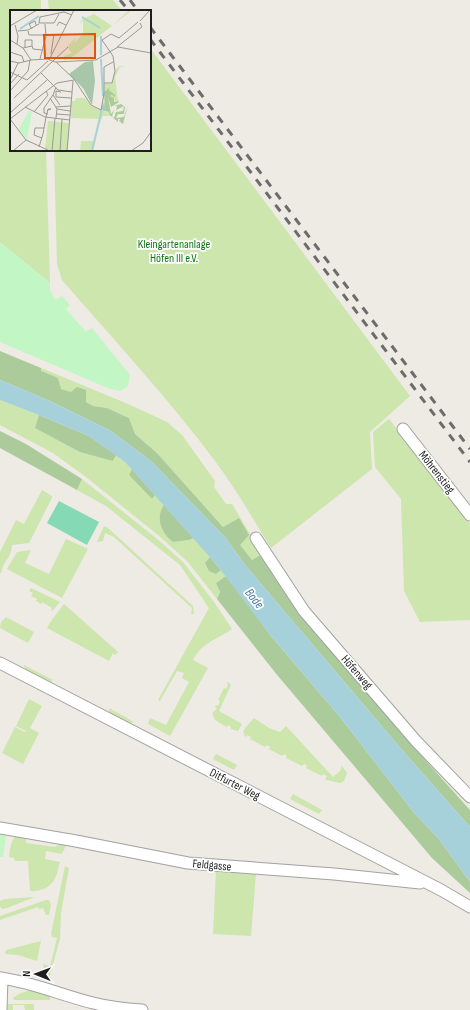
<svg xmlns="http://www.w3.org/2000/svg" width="470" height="1010" font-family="'Sofia Sans Condensed',sans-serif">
<rect width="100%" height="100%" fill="#eeeae4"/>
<path fill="#cce6ad" d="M0,0H41V11H11V150H46L50,283L0,242Z
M48,0H113L122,11H49Z
M150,48L410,396L370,432L372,469L271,548C253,519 236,489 215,461C168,398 114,340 62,280L57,264L54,150H150Z
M41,368L128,404L167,422L182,435L215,481L214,487L226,504H232L262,554L252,560L239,545V518L223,527L157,453L135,434L129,418L107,408L93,406L71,392L61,389L41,371Z
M0,400L39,415L35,428L113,461L116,455L125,462L132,469L129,475L152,499L155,495L164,505C155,517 161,533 173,542L189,540L194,538L210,557L205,564L216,574L221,570L226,576L216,583L220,592L217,599L187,561L158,535L86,477L53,453L0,425Z
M389,419L470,524V620L420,622L404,591L401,499L375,467L373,432Z
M82,479L156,538L183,562L214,602L232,629C218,639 201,643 193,660L208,668L170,736L148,724L150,718L166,725L189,682L182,678L184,673L177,671L160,701L158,700L209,608L180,565L106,506L77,490Z
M42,490L52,496V498L29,543L12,545C12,557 3,561 1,573H0V552L16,520L24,524Z
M104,526L108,528L193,606L194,614H191L192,608L114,537L105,533L103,541L97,542Z
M66,539L88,549L62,598L7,569L17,552L31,550L25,563L49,574Z
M31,588L60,602L52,611L51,610L52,608L42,602L41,604L36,601L37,599L31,596L33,593L29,591Z
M64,604L118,652L115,655L113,653L109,661L47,628L51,621Z
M6,617L34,632L28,643L0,628L1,622Z
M24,665L53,680L50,682L25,670Z
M228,682L231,685L219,711L242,724L238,731L231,729V727L228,725L227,727C220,723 211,720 213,711L214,712L217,708L215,707L216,705L218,706L220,701L218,700L224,688L226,689L228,685L227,684Z
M29,699L42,706L30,728L39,733L23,764L2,753L15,727L25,732L26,731L16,726Z
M109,708L134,722L128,723L109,713Z
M254,718L269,728L280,732L286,726L333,777L340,771L342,766L347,773L344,781L340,783L327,780L325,779L327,776L323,774L322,776L306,768L307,765L304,764L302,766L286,758L287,756L284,754L282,756L269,749L270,747L267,745L265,747L250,739L251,737L247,735L246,737L244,736L245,734L243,733L245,728Z
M216,754L237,765L234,770L213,759Z
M293,794L322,810L319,814L290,799Z
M18,834L26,836V843L55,847L64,842L67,843L62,854L46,851L45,859L60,862C58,867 58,874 55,878C51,888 39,892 30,891L28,861H15L14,858L9,857C10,848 11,839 18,834Z
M65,866L69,868L61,913L60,939L48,982L46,981L43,964L50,966L57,938L52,937L51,934Z
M216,870L256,873L251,936L213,934Z
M35,897L7,908L2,909L0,906V901L5,899Z
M46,900H49L51,905L49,915H46L43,908L39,909L38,907L0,920V916Z
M41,941L37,961L18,955L5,954L6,950Z
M27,991H35L50,996V1000H14L13,998L19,994Z
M6,1004H34V1010H25L24,1005H13V1010H6Z"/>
<path fill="#accb9b" d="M0,351L41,368V371L58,378L61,389L71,392L77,387L86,390V402L93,406L107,408L129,418L135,434L157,453L223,527L239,518L249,535L240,545L252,560L262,554L300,614L410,743L470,810V827L403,751L246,566L224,536L151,461L111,431L50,401L0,380Z
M39,415L89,436L116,455L113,461L80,452L35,428Z
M0,431L26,444L82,479L77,490L0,448Z
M132,469L155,495L152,499L129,475Z
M164,505L194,538L189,540L173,542C161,533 155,517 164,505Z
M210,557L221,570L216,574L209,571L205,563Z
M226,576L271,636L340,717L415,814L438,838L470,882V893L432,858L278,676L217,599L220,592L216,583Z"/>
<path fill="#c3f6c5" d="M0,242L50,283V290L55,300L62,296L70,305L66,309L86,332L92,328L130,375L128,386L121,391L110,389L0,342Z
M0,834L6,835L3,857H0Z"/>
<path fill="#86d9b5" d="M59,501L99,522L87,545L47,523Z"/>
<path fill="#a7d1da" d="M0,380L50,401L111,431L151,461L224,536L246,566L403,751L470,827V882L438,838L415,814L340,717L271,636L216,564L125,462L89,436L39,415L0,400Z"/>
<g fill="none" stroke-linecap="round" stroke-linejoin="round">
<g stroke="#a2a2a2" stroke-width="13">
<path id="minor" d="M403,429L470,515
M256,538L304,611L416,741L470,797
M0,663L441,890L470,907
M0,828L76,841L188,863L334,874L420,883
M0,978C32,982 61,995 93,1003C109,1007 125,1009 142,1010
M1,1010L2,978"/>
</g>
<use href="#minor" stroke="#fff" stroke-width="11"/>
<path stroke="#6c6c6c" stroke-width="3" stroke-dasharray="8 8" stroke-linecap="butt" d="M120,0L129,11
M130,0L138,11
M150,27L470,449
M150,39L470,462"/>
</g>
<g text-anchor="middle" stroke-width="3.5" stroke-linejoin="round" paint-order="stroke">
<g font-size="12" fill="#117615" stroke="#fff">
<text x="174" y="248">Kleingartenanlage<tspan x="174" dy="14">Höfen III e.V.</tspan></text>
</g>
<g font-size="12" fill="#1e1e1e" stroke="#fff">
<text transform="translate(437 472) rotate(52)" y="4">Möhrenstieg</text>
<text transform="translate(357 672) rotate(49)" y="4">Höfenweg</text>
<text transform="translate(235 784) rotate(27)" y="4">Ditfurter Weg</text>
<text transform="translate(212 865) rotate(5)" y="4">Feldgasse</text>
</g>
<g font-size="13" font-style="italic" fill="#4c7aa0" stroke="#fff">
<text transform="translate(255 598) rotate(51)" y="5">Bode</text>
</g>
</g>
<g transform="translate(10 10)">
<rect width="141" height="141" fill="#eeeae4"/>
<path d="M87,0L84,4L102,16L119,0H122L65,45L54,51V46L62,43L57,37L66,27L64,33L73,24V10L70,14L72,9L82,5ZM110,56H115L110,57L105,67L108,92L104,93L105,90L100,86L105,85L99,80L100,77L94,82V74H102L106,59ZM94,87L95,100L94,101L100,106L95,101L99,102L102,106H93L90,113L91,109L61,108V91H65L66,88H75L81,96L93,101ZM38,111L59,113L57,141L35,139ZM71,131H84L82,141H70Z" fill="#cce6ad"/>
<path d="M100,77L99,80L105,85V87L102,85L100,86L104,88V92H108L107,88L109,92L101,97L98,87L101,104L104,100L102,106L104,108L106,102L113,101L114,96L106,100L107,96H104L111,94L115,97L114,104H108L106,108L114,107L118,95L113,114L109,111L110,109H108V112L100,105L99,102L92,100L94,92L95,100L94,82Z" fill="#accb9b"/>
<path d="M83,51L85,71L82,95L73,78L59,64L75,52Z" fill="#a7c6aa"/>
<path d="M19,101L22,102L17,129L9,119Z" fill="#c3f6c5"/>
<path fill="none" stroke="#a7d1da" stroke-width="2" d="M72,7L90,18M10,19L29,6M91,45V26M91,49L93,86M82,141L93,95"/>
<path fill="none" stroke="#9b9895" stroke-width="1" d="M49,4L44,13H29L30,7L54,2L62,5M130,11L140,0M5,15L8,26L7,34M0,16L27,0M47,16L49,12L56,15M22,19L19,14L25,11L26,15M8,21L18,20L29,14M18,21L19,25H36M0,30L13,38L21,50L37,49L45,52L86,50L108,37L141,43M15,37V30H22V36M107,37L132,17L130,13M13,38L22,36L23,39L32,40M0,42L12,46L14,52M41,44L44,24M30,49L36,26L35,14M39,50L64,0M0,51L9,53L21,50M43,51L58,37M46,52L64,69L81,95L91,100L94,84V57L103,52M0,62L17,70L38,51M31,63L48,80L62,82M0,70L8,53M94,73H102L105,61L103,46L92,30L101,24L109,28L128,12M0,74L9,64M46,77L43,85L50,95M0,81L18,61L20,50M51,82L46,81V87L61,88M4,88L43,51M40,88L47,99L46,108M15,97L35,107L60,110M45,97L61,96M47,99L60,101M24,102L38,85L36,81M0,103L37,70M38,104L34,103V98L43,85M46,104L60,105M0,109L47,73L64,70M0,109L16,130L40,141M32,128L24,125L25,118H34M29,137L33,124L36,107L38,99H41L38,100M3,141L16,130M42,141L45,108M50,141L52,109M57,141L63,71M121,141L133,133L141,122"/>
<path fill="#de560d" fill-opacity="0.15" stroke="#de560d" stroke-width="2" d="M85,24V48H35L34,25Z"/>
<rect width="141" height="141" fill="none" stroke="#1e1e1e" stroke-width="2"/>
</g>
<g transform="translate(36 974) rotate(271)" stroke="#ffffff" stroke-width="3" paint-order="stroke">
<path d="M0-3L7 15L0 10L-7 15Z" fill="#1e1e1e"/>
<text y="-6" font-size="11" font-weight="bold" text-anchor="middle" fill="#1e1e1e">N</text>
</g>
</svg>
